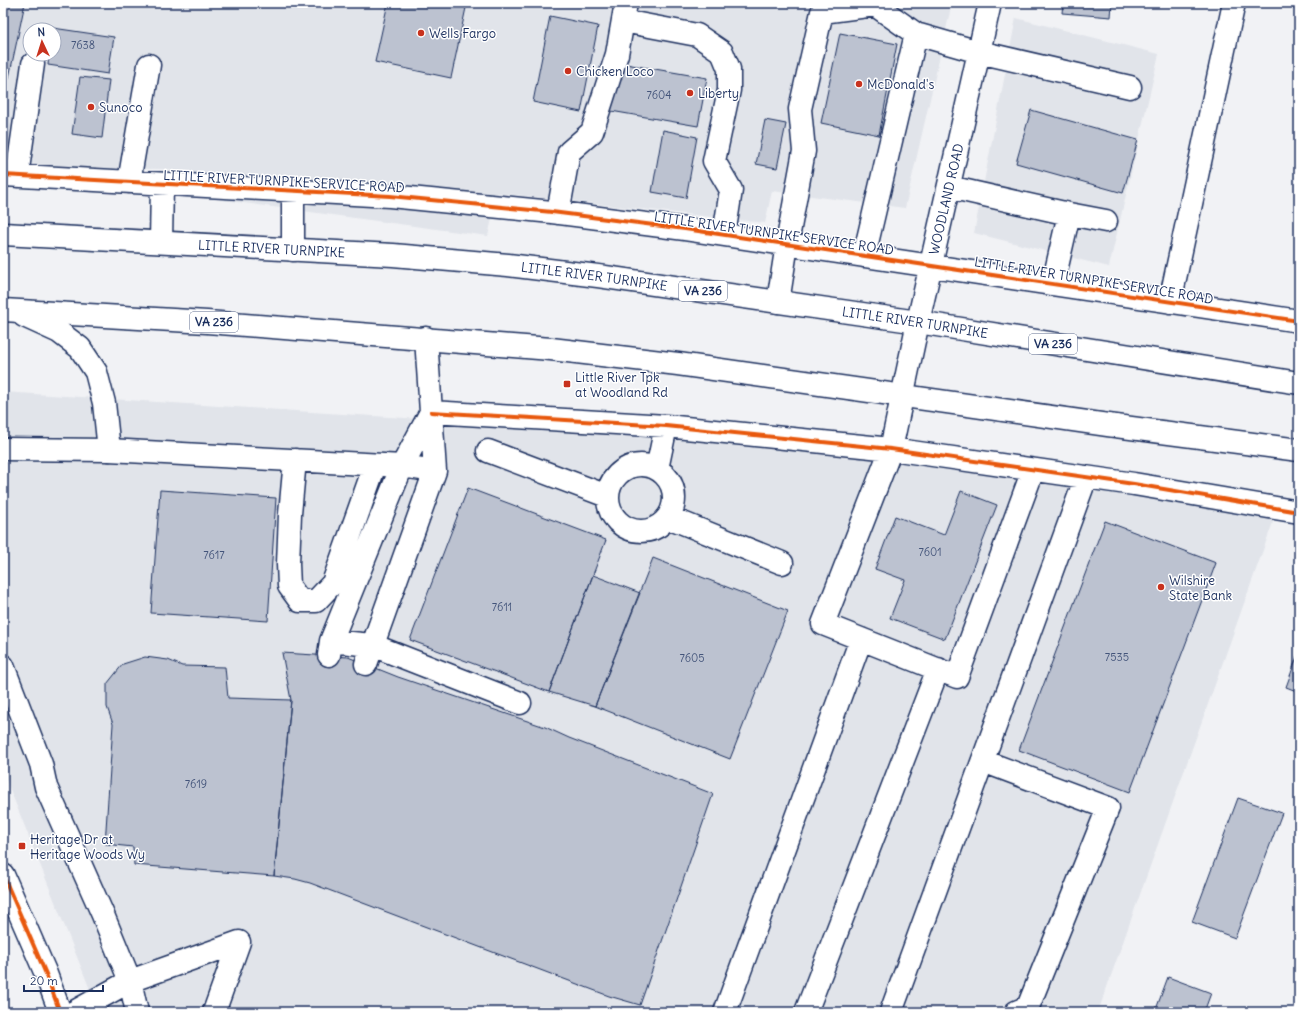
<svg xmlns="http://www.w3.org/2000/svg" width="1302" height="1015" font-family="Delius,sans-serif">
<rect width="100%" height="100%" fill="#f1f2f5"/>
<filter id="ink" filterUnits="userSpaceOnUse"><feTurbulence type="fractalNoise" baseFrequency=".025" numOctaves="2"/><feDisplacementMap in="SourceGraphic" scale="8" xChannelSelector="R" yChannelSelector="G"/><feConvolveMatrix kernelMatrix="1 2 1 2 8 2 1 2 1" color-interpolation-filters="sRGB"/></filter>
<g filter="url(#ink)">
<path fill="#e1e4ea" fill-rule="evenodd" d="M3,3H952L905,208L772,191L765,223L498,193L488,236L163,192L171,169L3,168ZM30,30H54V54H30Z
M1016,18L1159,54L1109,267L974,233Z
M3,392L498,424L505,409L1277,511L1098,1012H99L3,772Z"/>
<path fill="#bcc2d0" stroke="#1b2f5e" d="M3,3H25L4,101L3,100Z
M388,3H467L451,78L375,62Z
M1063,3H1112L1111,17L1062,13Z
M550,16L598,26L581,112L533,102Z
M53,28L114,37L108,74L48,65L49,54H54Z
M840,33L897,44L879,135L821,123Z
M620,63L707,78L698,126L611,111Z
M80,77L109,80L102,138L72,134Z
M1031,110L1138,140L1123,193L1016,163Z
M765,120L786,124L777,168L756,164Z
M663,130L697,137L686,198L652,192Z
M468,488L606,540L549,692L410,640Z
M160,490L276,498L268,621L151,613Z
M961,491L997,505L945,639L890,618L905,580L875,569L895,516L944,535Z
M1105,521L1216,563L1130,792L1019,750Z
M653,558L788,611L730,759L595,706Z
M593,575L640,593L595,706L549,692Z
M1299,651V692L1286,687Z
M282,653L348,657L398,677L545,727L569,738L713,794L640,1005L609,996L310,883L295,879L274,876L291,700Z
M145,657L168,660L182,666L225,667L228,698L291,700L274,876L134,865L133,847L105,844L113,724L107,707V684L123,664Z
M1238,798L1282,813L1235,938L1192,922Z
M1168,977L1211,993L1204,1012H1155Z"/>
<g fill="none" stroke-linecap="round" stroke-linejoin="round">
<g stroke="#1b2f5e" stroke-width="25">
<path id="minor" d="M990,3L918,322L891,449L823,624L957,677L1033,470
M623,21L697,35L722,52L729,69V90L714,161L731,190L724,235
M916,34L979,52L1130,87
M3,175L390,196L552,212L685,229L1299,321
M17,176L33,64
M129,182L149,65
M949,187L1069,214L1053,284
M293,191V250
M558,213L569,152L592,132L617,54L626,3
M1069,214L1106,221
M161,242L162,184
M778,302L787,244L804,151L800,109L822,12L875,5L916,34L864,256
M1170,302L1234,3
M431,412L666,426L891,449L1134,484L1299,512
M3,449L109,450L402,466L435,471
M488,451L607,496
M295,460L290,514L288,564L289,586L300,601H316L333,583L375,465
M608 498a33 33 0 1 1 66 0a33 33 0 1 1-66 0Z
M657,469L666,426
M668,517L782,563
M331,641L372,645L520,703
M329,655L331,641L402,466L431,412
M366,664L435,471L426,338
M3,666L41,764L46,787L103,915L130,981L74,1012
M983,761L1108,808L1028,1007L1016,1012
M3,875L46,974L60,1012
M137,1012L130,981L239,942L214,1012
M725,1012L861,639
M806,1012L938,669
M891,1012L1086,477"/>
</g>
<g stroke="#1b2f5e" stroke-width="25">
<g id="major">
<path id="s1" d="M3,234L393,255L508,265L598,276L918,322L1299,383"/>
<path d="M3,310L207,322L551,349L678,364L1108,425L1299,450"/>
<path d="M24,316L59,332L80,348L96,372L104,403L109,450"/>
</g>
</g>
<use href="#minor" stroke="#fff" stroke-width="22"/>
<use href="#major" stroke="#fff" stroke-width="22"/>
<g stroke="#fff" stroke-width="6">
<path id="cycleway" d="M3,175L390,196L552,212L685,229L1299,321
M431,412L666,426L891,449L1134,484L1299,512
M3,875L46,974L60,1012"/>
</g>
<use href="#cycleway" stroke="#e8590c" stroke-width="4"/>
</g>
</g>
<g fill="#c8321e" stroke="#fff" stroke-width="1.5">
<circle cx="421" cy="33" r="4"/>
<circle cx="568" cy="71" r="4"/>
<circle cx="859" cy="84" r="4"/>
<circle cx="690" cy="93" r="4"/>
<circle cx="91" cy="107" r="4"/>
<rect x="563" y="380" width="8" height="8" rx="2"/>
<circle cx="1161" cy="587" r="4"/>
<rect x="18" y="842" width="8" height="8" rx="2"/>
</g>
<g text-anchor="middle" stroke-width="3" stroke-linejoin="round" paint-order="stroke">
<g font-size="11" fill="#43547a">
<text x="83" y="49">7638</text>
<text x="659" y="99">7604</text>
<text x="930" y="556">7601</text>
<text x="214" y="559">7617</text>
<text x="502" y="611">7611</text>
<text x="1117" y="661">7535</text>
<text x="692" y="662">7605</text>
<text x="196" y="788">7619</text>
</g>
<g fill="#fff" stroke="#5f6d8e" stroke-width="1">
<rect x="679" y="281" width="48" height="20" rx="3"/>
<rect x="190" y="312" width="48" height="20" rx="3"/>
<rect x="1029" y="334" width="48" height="20" rx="3"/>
</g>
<g font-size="12" font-weight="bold" fill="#1b2f5e">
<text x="703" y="295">VA 236</text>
<text x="214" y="326">VA 236</text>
<text x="1053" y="348">VA 236</text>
</g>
<g font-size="13" fill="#1b2f5e" stroke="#fff" text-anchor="start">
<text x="429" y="38">Wells Fargo</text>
<text x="576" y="76">Chicken Loco</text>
<text x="867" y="89">McDonald's</text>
<text x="698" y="98">Liberty</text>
<text x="99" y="112">Sunoco</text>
<text x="575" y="382">Little River Tpk<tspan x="575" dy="15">at Woodland Rd</tspan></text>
<text x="1169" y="585">Wilshire<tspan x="1169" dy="15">State Bank</tspan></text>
<text x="30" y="844">Heritage Dr at<tspan x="30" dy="15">Heritage Woods Wy</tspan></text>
</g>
<g font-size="13" fill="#1b2f5e" stroke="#fff">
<text transform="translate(284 181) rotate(3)" y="5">LITTLE RIVER TURNPIKE SERVICE ROAD</text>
<text transform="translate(946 199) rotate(-77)" y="5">WOODLAND ROAD</text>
<text transform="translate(774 233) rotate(8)" y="5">LITTLE RIVER TURNPIKE SERVICE ROAD</text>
<text dy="5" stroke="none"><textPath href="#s1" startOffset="269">LITTLE RIVER TURNPIKE</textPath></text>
<text dy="5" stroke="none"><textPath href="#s1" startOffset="593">LITTLE RIVER TURNPIKE</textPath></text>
<text transform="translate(1094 280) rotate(9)" y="5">LITTLE RIVER TURNPIKE SERVICE ROAD</text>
<text dy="5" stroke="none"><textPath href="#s1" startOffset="917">LITTLE RIVER TURNPIKE</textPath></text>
</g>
</g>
<rect width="1302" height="1015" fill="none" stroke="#fff" stroke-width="16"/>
<rect x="8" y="8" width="1286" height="999" fill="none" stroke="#1b2f5e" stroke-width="1.5" filter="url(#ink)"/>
<g transform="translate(42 42) rotate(356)"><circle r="19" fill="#ffffff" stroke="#a4acbf"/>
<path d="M0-3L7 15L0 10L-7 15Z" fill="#c8321e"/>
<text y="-6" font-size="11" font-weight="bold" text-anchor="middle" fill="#1b2f5e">N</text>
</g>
<path d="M24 985v6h79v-6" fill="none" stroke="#1b2f5e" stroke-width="2"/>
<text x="30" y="985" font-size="12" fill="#1b2f5e" stroke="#ffffff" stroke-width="3" paint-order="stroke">20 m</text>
</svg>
